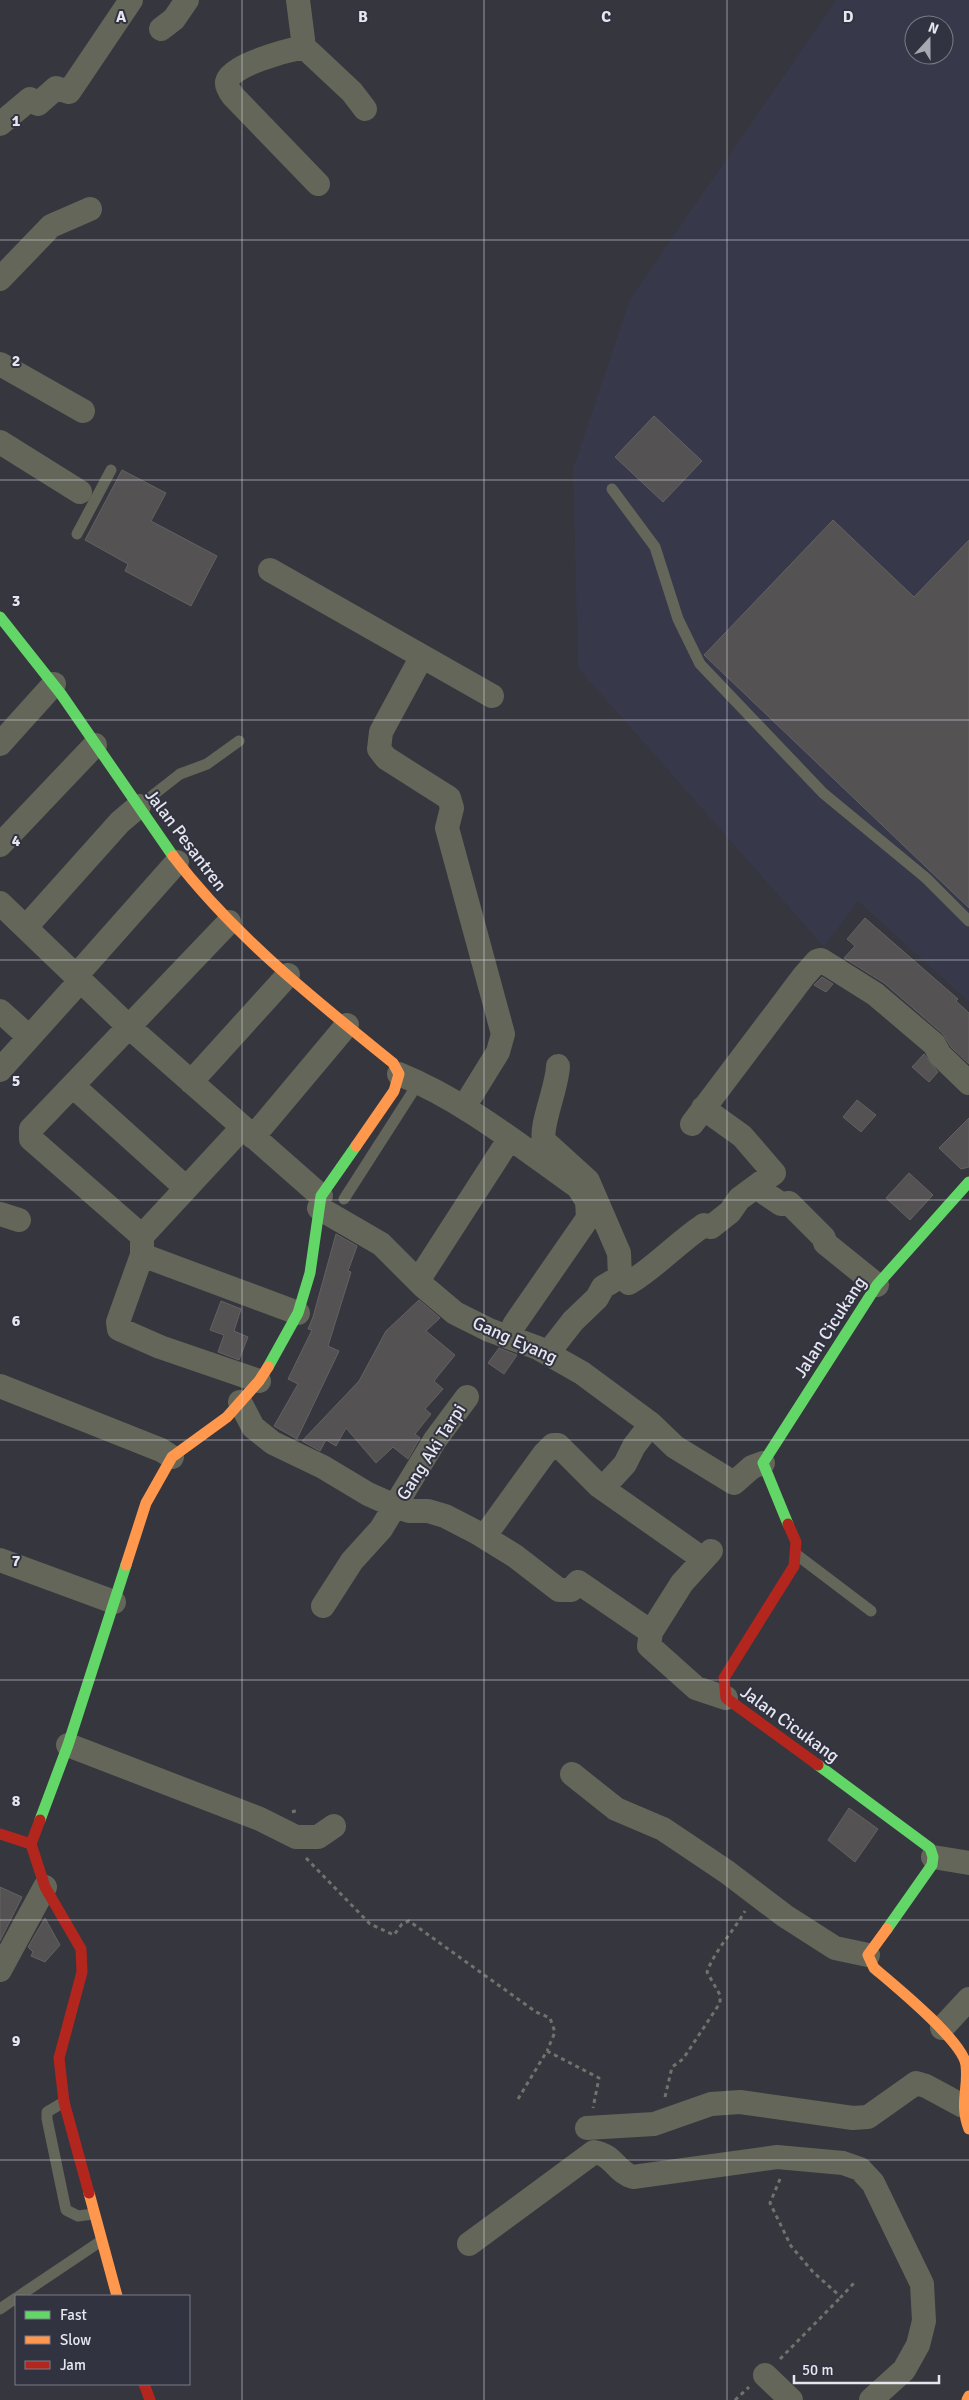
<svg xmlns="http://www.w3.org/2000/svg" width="969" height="2400" font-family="Signika,sans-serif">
<rect width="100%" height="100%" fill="#36363e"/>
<path fill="#37384a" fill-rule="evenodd" d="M836,0H969V1002L858,901L824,947L578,668L573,469L630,299ZM914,25H944V55H914Z"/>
<path fill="#545253" stroke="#646162" d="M654,416L702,461L663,502L615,457Z
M122,470L166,493L151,521L217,556L191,606L125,571L128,564L85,540Z
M833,520L914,597L969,540V908L704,655Z
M865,918L958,999L956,1001L969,1013V1064L951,1047L943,1034L884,983L844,958L855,946L847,939Z
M822,977L833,984L826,992L814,985Z
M924,1054L938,1072L929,1082L912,1067Z
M857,1100L876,1115L861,1132L843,1117Z
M969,1118V1167L961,1169L939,1148Z
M909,1173L933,1195L910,1220L886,1198Z
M336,1234L357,1246L348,1271L351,1272L328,1346L339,1351L297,1439L274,1426L298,1384L288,1379L312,1330L308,1329L313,1317Z
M419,1300L440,1318L426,1331L455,1355L434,1381L443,1389L425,1409L431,1414L415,1434L420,1438L408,1459L393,1447L376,1463L346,1428L336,1446L326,1440L320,1451L302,1441L359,1381L386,1331Z
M221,1301L241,1309L234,1331L248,1337L239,1360L218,1352L224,1335L210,1330Z
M499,1348L517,1355L504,1374L488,1363Z
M849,1808L878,1829L855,1862L828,1840Z
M0,1887L22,1897L0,1941Z
M45,1918L60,1945L45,1962L31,1956L33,1952L28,1947Z"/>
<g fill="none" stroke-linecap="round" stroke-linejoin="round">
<path stroke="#71726c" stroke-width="3" stroke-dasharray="4 4" stroke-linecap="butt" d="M292,1812L298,1810
M306,1858L370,1924L394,1935L402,1924L409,1921L536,2012L550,2018L555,2032L547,2051
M665,2097L672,2067L683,2059L720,2003V1995L707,1972C715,1950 733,1932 745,1911
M518,2099L547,2051L599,2078L593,2108
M780,2179L770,2203L791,2246L813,2272L841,2297L854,2283
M780,2359L841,2297
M735,2400L749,2387"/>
<path stroke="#636658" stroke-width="11" d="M612,489L655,547L678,619L700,664L823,793L926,878L969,921
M77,534L111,470
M139,806L180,774L207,764L239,741
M344,1199L419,1082
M797,1555L871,1611
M64,2102L47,2112V2119L66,2210L78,2216L93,2214
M19,2296L101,2241
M0,2309L16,2298"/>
<path stroke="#636658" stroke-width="24" d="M298,0L304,47L352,92L365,109
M161,29L174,19L187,0
M304,47C289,50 229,65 227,82C226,86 230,92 233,96L318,184
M0,124L30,99L38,104L56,88L69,92L131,0
M0,279L51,226L90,209
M0,364L83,411
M0,442L80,492
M270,570L492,696
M421,658L381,732L379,749L386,758L449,798L452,808L447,828L503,1034L498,1052L464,1107
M0,744L54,684
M0,845L95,745
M0,903L129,1027L321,1196
M26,927L120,822L139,806
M75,977L177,862
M0,1011L29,1037
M558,1066C557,1089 540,1125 544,1141L588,1181L619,1253L620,1277
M0,1070L80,981
M399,1074C465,1101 520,1146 578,1187L587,1201L588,1218L514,1325
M191,1082L288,975
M73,1086L186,1188
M692,1124L803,977L817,961L821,960L875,994L934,1044L940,1055L969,1083
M242,1128L142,1236V1255L118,1322L119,1329L160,1347L259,1381
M253,1137L347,1025
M757,1188L781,1204L789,1203L824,1238L825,1243L877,1285
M319,1208L381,1244L423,1286L455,1313L489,1330L538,1348L582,1373L651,1424L675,1447L734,1483L752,1467L763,1463
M0,1214L19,1220
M142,1236L31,1139V1129L229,922
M142,1255L298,1313
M423,1273L510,1138
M548,1353L573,1321L597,1298L603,1287L620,1277L626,1278L629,1283C656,1267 677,1243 704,1225L711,1227L730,1212L739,1199L774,1173L742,1136L703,1108
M0,1386L161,1450L172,1457
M240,1402L253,1427L273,1443L323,1467L368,1494L395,1506L409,1511H428L445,1516L476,1532L515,1556L559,1590H571L578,1582L651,1632L649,1646L696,1688L726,1698
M603,1488L625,1464L634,1446L651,1424
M484,1537L544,1454L553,1445H558L599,1486L703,1559
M0,1560L114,1602
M323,1606L352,1561L381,1529L435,1440L467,1397
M651,1632L682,1583L711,1551
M68,1745L260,1819L296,1837H318L334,1826
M572,1774L616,1809L663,1829L727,1872L785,1916L835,1948L868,1955
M933,1857L969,1863
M0,1970L45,1887
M942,2028L969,1999
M587,2128L654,2124L711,2104L740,2102L853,2118L868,2117L916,2083L926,2086L963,2106
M469,2244L594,2152C614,2155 616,2172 633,2177L777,2157L843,2163L860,2169L873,2183L922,2284L924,2321L918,2345L904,2370L871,2400
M765,2375L791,2400"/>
<path stroke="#63d668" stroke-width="11" d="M0,617L61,694L173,856
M268,1367L298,1313L310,1273L321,1196L356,1146
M788,1524L763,1463L877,1285L969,1182
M818,1765L930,1848L933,1857L932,1865L887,1929
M40,1820L68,1745L126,1565"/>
<path stroke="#ff974d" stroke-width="11" d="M173,856C235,937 314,999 393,1063L399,1074L394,1091L356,1146
M126,1565L146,1503L172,1457L227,1417L259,1381L268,1367
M887,1929L868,1955L874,1968C894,1985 963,2041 966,2065C969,2089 959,2103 969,2129
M89,2193L117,2296
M967,2400L969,2396"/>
<path stroke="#b3261e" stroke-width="11" d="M788,1524L796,1542L794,1566L724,1678L726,1698L818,1765
M40,1820L31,1844L45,1887L81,1949L82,1972L59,2058L64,2102L89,2193
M0,1834L31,1844
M144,2384L150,2400"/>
</g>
<path fill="none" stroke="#e6e6ef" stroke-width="1" stroke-opacity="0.55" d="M242,0V2400M484,0V2400M727,0V2400M0,240H969M0,480H969M0,720H969M0,960H969M0,1200H969M0,1440H969M0,1680H969M0,1920H969M0,2160H969"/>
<g text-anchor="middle" stroke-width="4" stroke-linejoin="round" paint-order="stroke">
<g font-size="18" fill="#e6e6ef" stroke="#323341">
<text transform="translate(186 840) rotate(53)" y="6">Jalan Pesantren</text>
<text transform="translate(830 1327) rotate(-57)" y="6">Jalan Cicukang</text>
<text transform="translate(515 1340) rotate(24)" y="6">Gang Eyang</text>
<text transform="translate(431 1452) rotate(-57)" y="6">Gang Aki Tarpi</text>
<text transform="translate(790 1724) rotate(36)" y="6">Jalan Cicukang</text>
</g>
</g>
<g font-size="16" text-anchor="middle" font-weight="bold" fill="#e6e6ef" stroke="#323341" stroke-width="4" stroke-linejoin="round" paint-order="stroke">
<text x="121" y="22">A</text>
<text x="363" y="22">B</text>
<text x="606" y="22">C</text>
<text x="848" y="22">D</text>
<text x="16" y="126">1</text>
<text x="16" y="366">2</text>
<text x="16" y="606">3</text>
<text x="16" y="846">4</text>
<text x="16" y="1086">5</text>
<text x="16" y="1326">6</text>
<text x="16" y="1566">7</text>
<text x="16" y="1806">8</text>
<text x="16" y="2046">9</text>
</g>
<rect x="15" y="2295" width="175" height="90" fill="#323341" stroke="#7a7b87"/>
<rect x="25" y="2311" width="25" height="8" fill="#63d668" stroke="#7a7b87"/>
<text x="60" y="2320" font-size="15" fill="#e6e6ef">Fast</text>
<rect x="25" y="2336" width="25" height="8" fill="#ff974d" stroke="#7a7b87"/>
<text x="60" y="2345" font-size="15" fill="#e6e6ef">Slow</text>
<rect x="25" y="2361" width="25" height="8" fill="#b3261e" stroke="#7a7b87"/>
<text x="60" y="2370" font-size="15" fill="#e6e6ef">Jam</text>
<g transform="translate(929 40) rotate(21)"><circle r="24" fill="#323341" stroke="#7a7b87"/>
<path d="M0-4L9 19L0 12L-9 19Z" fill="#a8a8b1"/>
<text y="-8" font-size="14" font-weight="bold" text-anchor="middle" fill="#e6e6ef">N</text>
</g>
<path d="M794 2375v8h145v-8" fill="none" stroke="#e6e6ef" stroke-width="2.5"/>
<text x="802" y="2375" font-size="15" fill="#e6e6ef" stroke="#323341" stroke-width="4" paint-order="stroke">50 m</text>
</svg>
